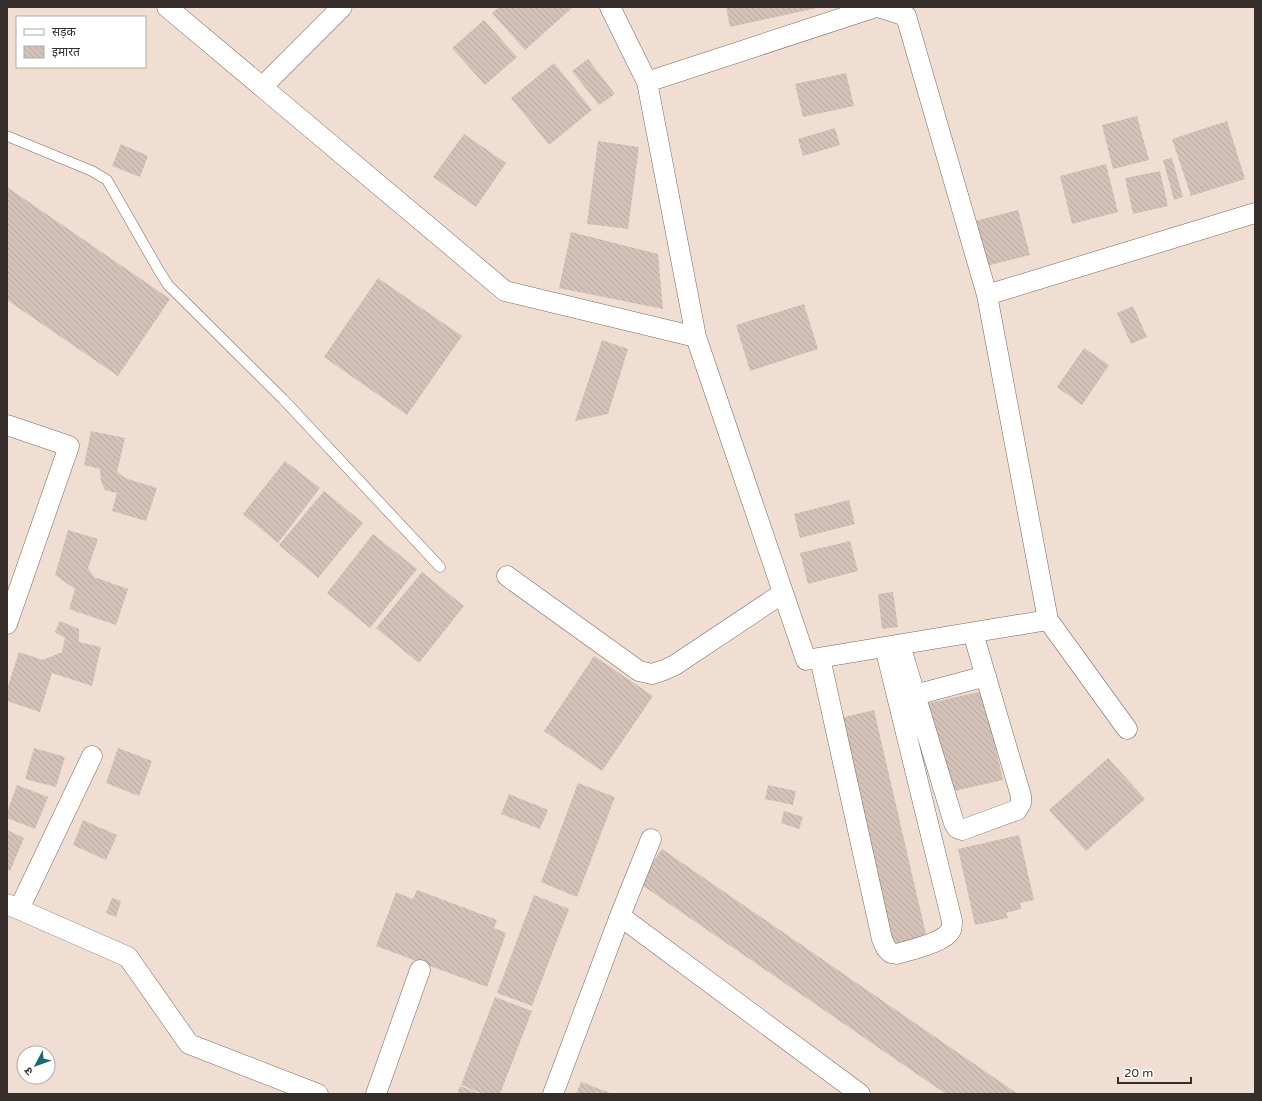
<svg xmlns="http://www.w3.org/2000/svg" width="1262" height="1101" font-family="'Varela Round','Noto Sans Devanagari',sans-serif">
<defs>
<pattern id="building-back-hatch" width="6" height="6" patternUnits="userSpaceOnUse"><rect width="6" height="6" fill="#d4c2b8"/><path d="M-1 5l2 2M0 0l6 6M5-1l2 2" fill="none" stroke="#b7a79e"/></pattern>
</defs>
<rect width="100%" height="100%" fill="#f0ded3"/>
<path fill="url(#building-back-hatch)" d="M499,7H573L525,50L492,13Z
M726,7H817V8L730,27Z
M484,20L517,57L485,85L452,48Z
M588,59L615,94L599,105L572,71Z
M554,63L592,110L549,145L511,98Z
M846,73L854,106L803,117L795,84Z
M1137,116L1149,160L1113,169L1102,125Z
M1227,121L1245,179L1191,196L1172,139Z
M835,128L840,145L803,156L798,139Z
M464,134L506,163L476,207L433,177Z
M598,141L639,147L628,229L587,224Z
M121,144L148,156L140,177L112,166Z
M1172,158L1183,197L1174,200L1163,160Z
M1106,164L1118,212L1072,224L1060,176Z
M1160,171L1168,206L1133,214L1125,178Z
M7,187L170,299L118,376L7,300Z
M1018,210L1030,255L983,267L971,222Z
M571,232L658,254L663,309L559,288Z
M378,278L462,336L407,415L324,357Z
M804,304L818,349L750,371L736,325Z
M1133,306L1147,337L1131,344L1117,313Z
M602,340L628,349L608,414L575,421Z
M1084,348L1109,365L1082,405L1057,387Z
M91,431L125,438L117,472L125,478L157,488L146,521L112,511L117,493L105,490L101,481L100,469L84,465Z
M285,461L320,488L278,543L243,514Z
M324,491L363,523L318,578L279,545Z
M849,500L855,524L800,538L794,514Z
M68,530L98,539L88,568L94,577L128,589L116,625L69,609L75,589L55,575Z
M373,534L417,569L370,628L327,593Z
M850,541L858,571L808,584L800,553Z
M422,572L464,606L419,663L376,628Z
M893,592L898,627L882,629L878,594Z
M60,621L79,629V642L101,647L92,686L52,673L40,712L7,701V689L19,652L43,660L62,652L65,638L55,632Z
M594,656L653,696L602,771L544,731Z
M983,691L1003,780L946,793L925,704Z
M874,710L928,943L894,951L840,718Z
M34,748L65,757L56,787L25,779Z
M118,748L152,761L139,796L106,783Z
M1108,758L1145,799L1086,851L1049,810Z
M578,783L615,797L577,897L541,882Z
M17,785L48,797L35,829L7,818V812Z
M768,785L796,791L793,805L765,799Z
M509,794L548,810L540,829L501,814Z
M784,811L803,817L799,829L781,823Z
M83,820L117,835L106,860L73,845Z
M7,830L24,838L10,871L7,870Z
M1019,835L1034,900L1020,903L1021,909L1006,913L1008,918L975,925L958,849Z
M662,849L1018,1094H946L639,883Z
M417,890L497,920L494,928L506,933L487,987L376,946L396,892L413,899Z
M534,895L569,909L532,1006L497,993Z
M112,898L121,901L116,917L106,913Z
M495,997L532,1011L500,1094H483L461,1085Z
M581,1082L613,1094H576Z
M460,1086L480,1094H457Z"/>
<g fill="none" stroke-linecap="round" stroke-linejoin="round">
<g stroke="#79695f" stroke-width="11">
<path id="service" d="M7,136L92,171L107,180L158,269L168,285L283,399L440,567"/>
</g>
<g stroke="#79695f" stroke-width="21">
<path id="minor" d="M167,7L505,291L696,337
M610,7L647,82
M876,7L647,82L696,337L806,660L1048,620L987,295L906,16L878,7
M262,87L342,7
M987,295L1255,213
M7,425L69,446L7,624
M507,576L639,671L652,674L664,670L675,665L783,593
M1048,620L1127,729
M900,645L954,823L957,828L962,830L1017,810L1021,803V796L973,633
M820,658L882,939L886,948L891,953L897,954C910,950 944,943 951,930C952,928 952,924 952,921L885,647
M915,695L986,676
M7,904L128,957L189,1044L318,1094
M19,909L92,756
M620,916L860,1094
M376,1094L420,970
M553,1094L620,916L651,839"/>
</g>
<use href="#service" stroke="#fff" stroke-width="10"/>
<use href="#minor" stroke="#fff" stroke-width="20"/>
</g>
<rect width="1262" height="1101" fill="none" stroke="#352e2a" stroke-width="16"/>
<rect x="16" y="16" width="130" height="52" fill="#ffffff" stroke="#aeabaa"/>
<rect x="24" y="29" width="20" height="6" fill="#ffffff" stroke="#aeabaa"/>
<text x="52" y="36" font-size="12" fill="#352e2a">सड़क</text>
<rect x="24" y="46" width="20" height="12" fill="url(#building-back-hatch)" stroke="#aeabaa"/>
<text x="52" y="56" font-size="12" fill="#352e2a">इमारत</text>
<g transform="translate(36 1065) rotate(229)"><circle r="19" fill="#ffffff" stroke="#aeabaa"/>
<path d="M0-3L7 15L0 10L-7 15Z" fill="#1d6970"/>
<text y="-6" font-size="11" font-weight="bold" text-anchor="middle" fill="#352e2a">उ</text>
</g>
<path d="M1118 1077v6h73v-6" fill="none" stroke="#352e2a" stroke-width="2"/>
<text x="1124" y="1077" font-size="12" fill="#352e2a" stroke="#ffffff" stroke-width="3" paint-order="stroke">20 m</text>
</svg>
